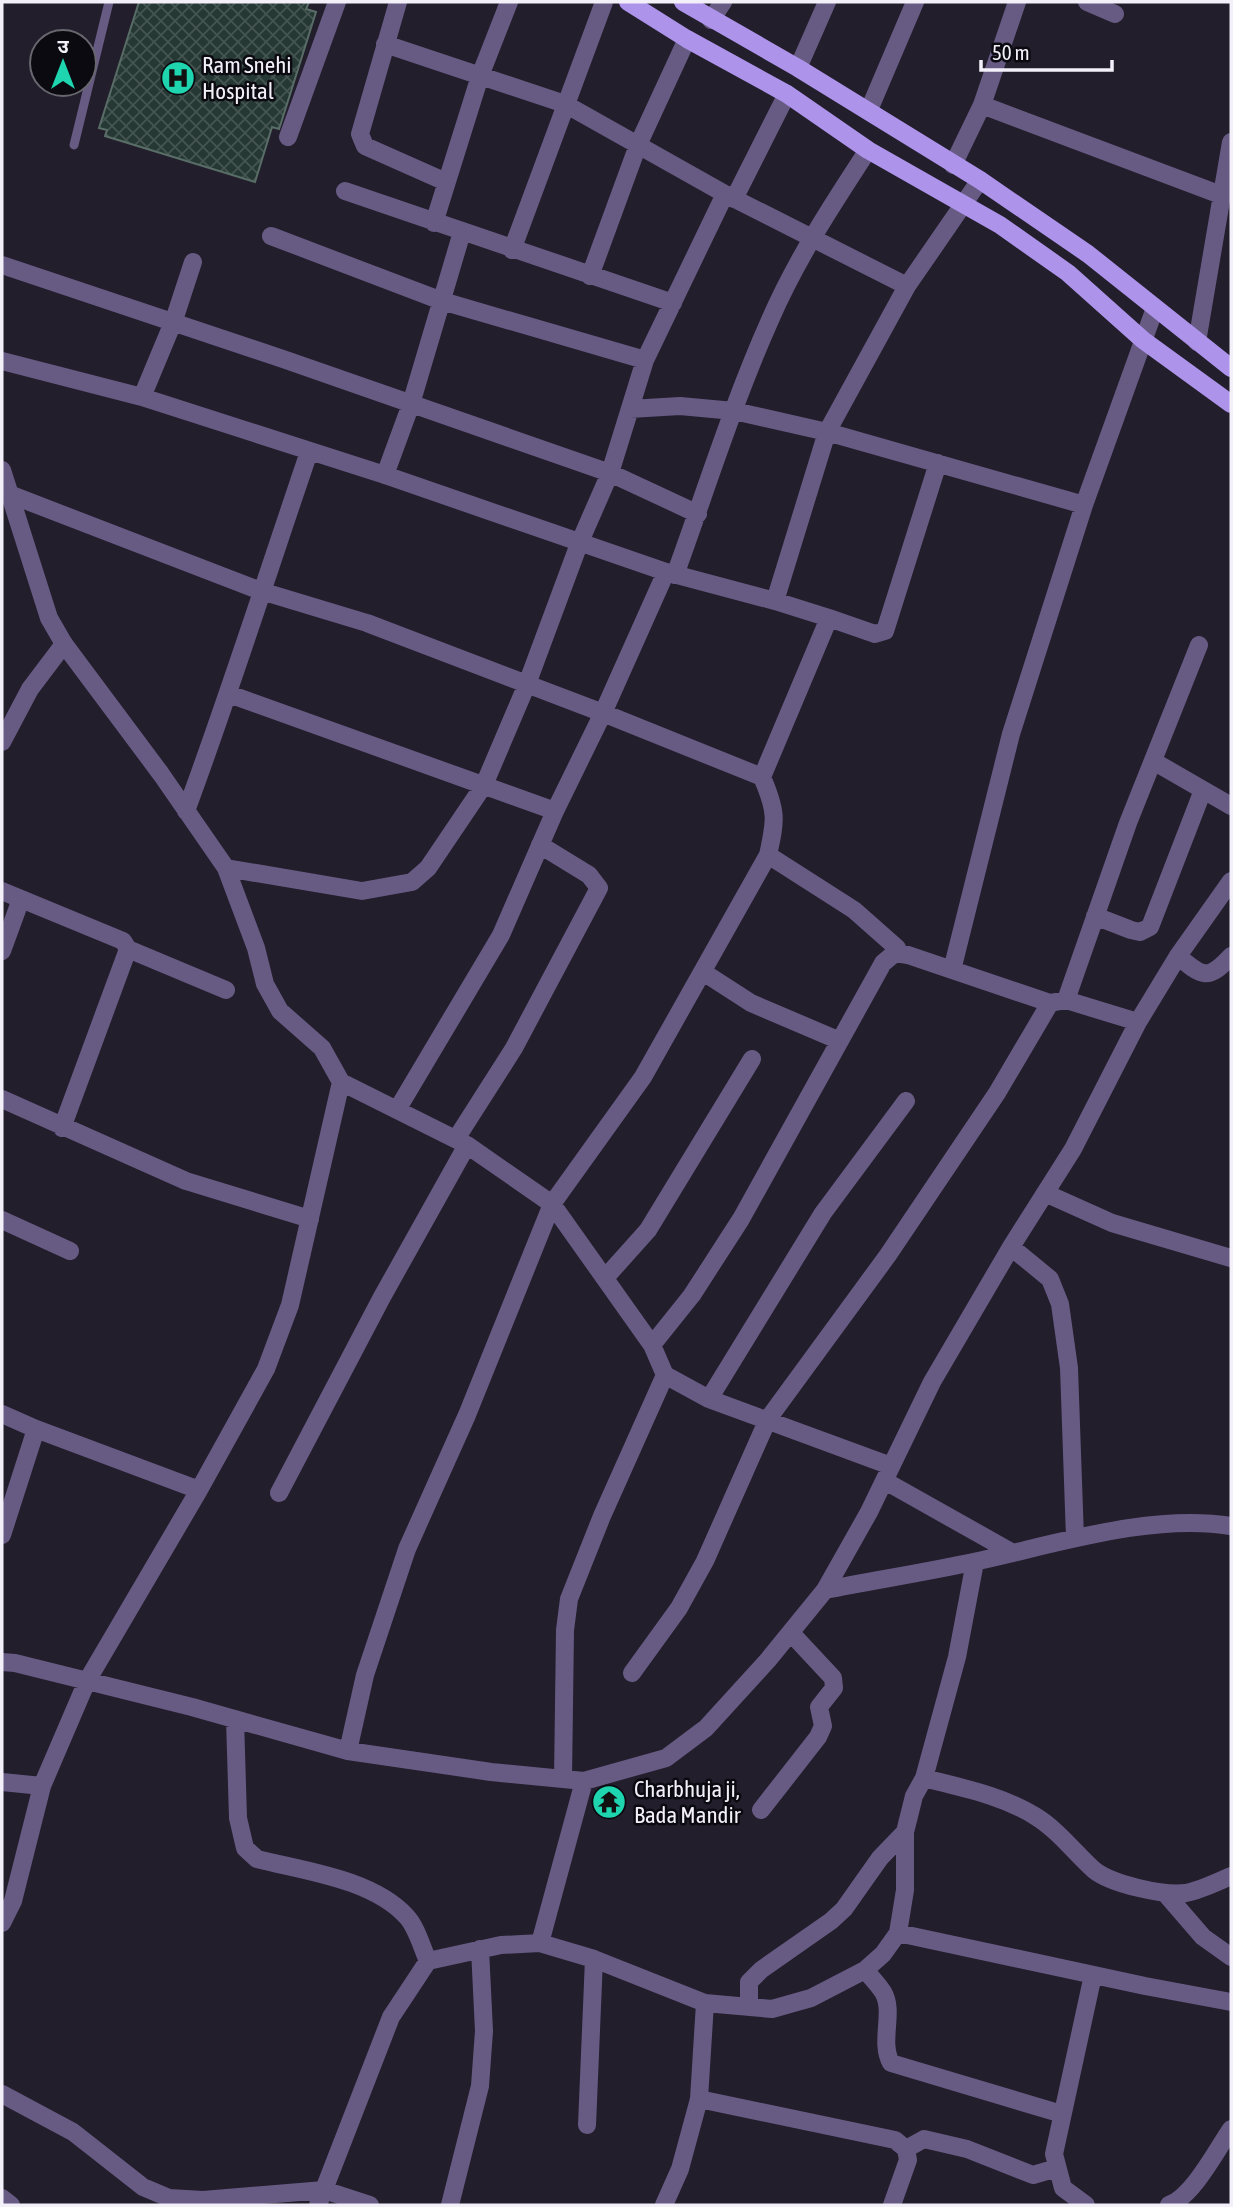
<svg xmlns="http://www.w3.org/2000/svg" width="1233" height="2207" font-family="'Asap Condensed','Noto Sans Devanagari',sans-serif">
<defs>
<pattern id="building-cross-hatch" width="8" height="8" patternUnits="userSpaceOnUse" patternTransform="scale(1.75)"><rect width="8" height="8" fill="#253833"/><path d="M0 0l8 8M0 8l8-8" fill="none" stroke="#455551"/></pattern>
</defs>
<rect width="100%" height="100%" fill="#221e2c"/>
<path fill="url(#building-cross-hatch)" stroke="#596d67" stroke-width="2" d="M139,2H309L306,9L316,12L281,123L279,129L272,127L255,182L105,136L107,130L99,128Z"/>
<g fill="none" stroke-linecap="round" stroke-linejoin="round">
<path stroke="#675b84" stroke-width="9" d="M74,145L109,2"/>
<path stroke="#675b84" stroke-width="18" d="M398,2L360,134L365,146L446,182
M1087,2L1115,14
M711,20L723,2
M385,44L565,104L725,194L907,286
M798,68L827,2
M982,105L1221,195
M869,110L915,2
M288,137L337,2
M953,165L982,105L1017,2
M345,191L673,303
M734,199L787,94
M434,223L480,76L509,2
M271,236L442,301L645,360
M512,250L604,2
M2,265L283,359L610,473L698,514
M590,276L638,145L687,39
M1197,342L1231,142
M2,361L142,397L385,475L666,572L775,601
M142,397L174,320L193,262
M630,409L680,406L734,411L827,432L1084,505
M385,475L411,404L462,232
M9,494L261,591L367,623L603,713L762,777L829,618L775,601L827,432L907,286L980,180
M675,575C706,490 733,403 770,320C796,260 832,205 868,150
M829,618L875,634L885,631L938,463
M64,644L161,774L226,868L256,948L265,984L280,1011L322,1048L341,1082L467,1145L552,1204L652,1345L665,1375L709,1399L891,1466
M229,694L555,811
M1153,761L1231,806
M186,811C230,692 268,572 309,452
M768,855L854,910L897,948L895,953
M226,868L362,891L412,882L428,868L484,785L527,684L579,544L610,473L645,360L725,194
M2,891L123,941L128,949L62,1128
M1095,916L1131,930L1140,932L1150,927L1203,790
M128,949L226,990
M2,951L21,899
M1178,956C1202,977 1208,981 1231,956
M952,970L1011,734L1084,505L1155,308
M703,972L751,1003L840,1041
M1066,1000L1128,823L1199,645
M2,1099L186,1181L310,1219
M397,1110L501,935L555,811L603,713L666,572
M456,1139L514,1048L599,888L589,875L540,845
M1045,1193L1112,1223L1231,1258
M2,1220L70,1251
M1011,1247L1050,1279L1060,1304L1069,1368L1075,1538
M605,1278L648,1230L752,1059
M652,1345L692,1295L741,1219L883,963L895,953L908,955L1050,1003L1066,1000L1138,1022
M709,1399L823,1213L906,1101
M2,1414L36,1429L199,1490
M885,1481L1013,1553
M279,1493L382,1297L467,1145
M2,1535L36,1429
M825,1590C876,1580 927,1572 978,1561C1056,1544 1152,1513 1231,1526
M2,1662L15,1663L192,1707L348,1751L491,1772L584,1781L666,1758L706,1728L768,1660L825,1590L869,1512L932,1382L1011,1247L1073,1149L1138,1022L1178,956L1231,881
M632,1673L679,1608L705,1561L768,1419L888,1255L997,1093L1050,1003
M235,1719L238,1818L245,1848L257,1859C304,1871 373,1879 407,1917C417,1928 422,1948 428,1961
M348,1751L365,1675L407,1549L467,1415L552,1204L643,1077L768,855C776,819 777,812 762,777
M924,1778L957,1657L975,1562
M563,1779L565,1630L569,1599L602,1516L665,1375
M2,1782L42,1786
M761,1810L818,1737L823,1726L819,1707L834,1688L833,1678L791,1633
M1165,1893L1203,1937L1231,1957
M2,1923L13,1901L42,1786L87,1681L199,1490L266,1369L290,1305L341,1082
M898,1933L1145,1986L1231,2002
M540,1943L584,1781
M865,1970C871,1977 878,1984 883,1992C895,2012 879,2041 891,2063L1062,2114
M749,2007V1982L761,1970L831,1921L844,1909L880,1858L905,1832
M2,2094L73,2132L143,2187L169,2198L203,2200L324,2190L370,2205
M699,2099L895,2140L906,2149L908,2160L892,2205
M587,2125L594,1959
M906,2149L924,2139L967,2149L1033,2175L1057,2168
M2,2198L11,2205
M318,2205L391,2017L428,1961L501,1945L540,1943L594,1959L705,2003L772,2009L811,1998L865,1970L883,1954L898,1933L905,1890V1832L914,1796L924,1778C962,1788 1001,1795 1035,1816C1058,1830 1074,1852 1094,1870C1111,1884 1164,1896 1186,1893C1201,1890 1217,1882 1231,1876
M450,2205L480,2086L484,2031L480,1949
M664,2205L680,2169L699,2099L705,2003
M1086,2205L1063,2188L1054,2154L1093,1975
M1169,2205C1193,2196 1216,2151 1231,2129"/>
<path stroke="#675b84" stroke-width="18" d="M2,470L49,618L64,644L30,689L2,742"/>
<path stroke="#ad93ea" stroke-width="18" d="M628,2L687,39L787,94L868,150L1000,225L1068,273L1143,340L1231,404
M683,2L798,68L980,180L1088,254L1231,368"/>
</g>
<defs>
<g id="hospital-disc" transform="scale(1.75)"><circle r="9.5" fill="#1fd5b0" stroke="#0b0a10"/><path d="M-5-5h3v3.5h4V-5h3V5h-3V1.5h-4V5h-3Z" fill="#111"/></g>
<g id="temple-disc" transform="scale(1.75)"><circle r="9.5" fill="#1fd5b0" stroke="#0b0a10"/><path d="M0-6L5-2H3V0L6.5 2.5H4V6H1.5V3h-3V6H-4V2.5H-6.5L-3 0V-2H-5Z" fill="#111"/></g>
</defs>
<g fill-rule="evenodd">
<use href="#hospital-disc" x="178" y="78"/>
<use href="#temple-disc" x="609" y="1802"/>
</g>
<g text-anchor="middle" stroke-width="5" stroke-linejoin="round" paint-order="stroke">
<g font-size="23" fill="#f3f0fa" stroke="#0b0a10" text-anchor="start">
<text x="202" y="73">Ram Snehi<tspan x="202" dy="26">Hospital</tspan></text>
<text x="634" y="1797">Charbhuja ji,<tspan x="634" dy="26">Bada Mandir</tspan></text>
</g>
</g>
<rect width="1233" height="2207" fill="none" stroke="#f3f0fa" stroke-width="7"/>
<g transform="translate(63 63)"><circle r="33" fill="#0b0a10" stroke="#68666e" stroke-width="2"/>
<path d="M0-5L12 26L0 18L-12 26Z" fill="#1fd5b0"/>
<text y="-10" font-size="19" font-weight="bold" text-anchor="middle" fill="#f3f0fa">उ</text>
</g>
<path d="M981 60v10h131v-10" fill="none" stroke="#f3f0fa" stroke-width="3.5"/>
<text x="992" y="60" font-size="21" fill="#f3f0fa" stroke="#0b0a10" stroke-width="5" paint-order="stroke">50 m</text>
</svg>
